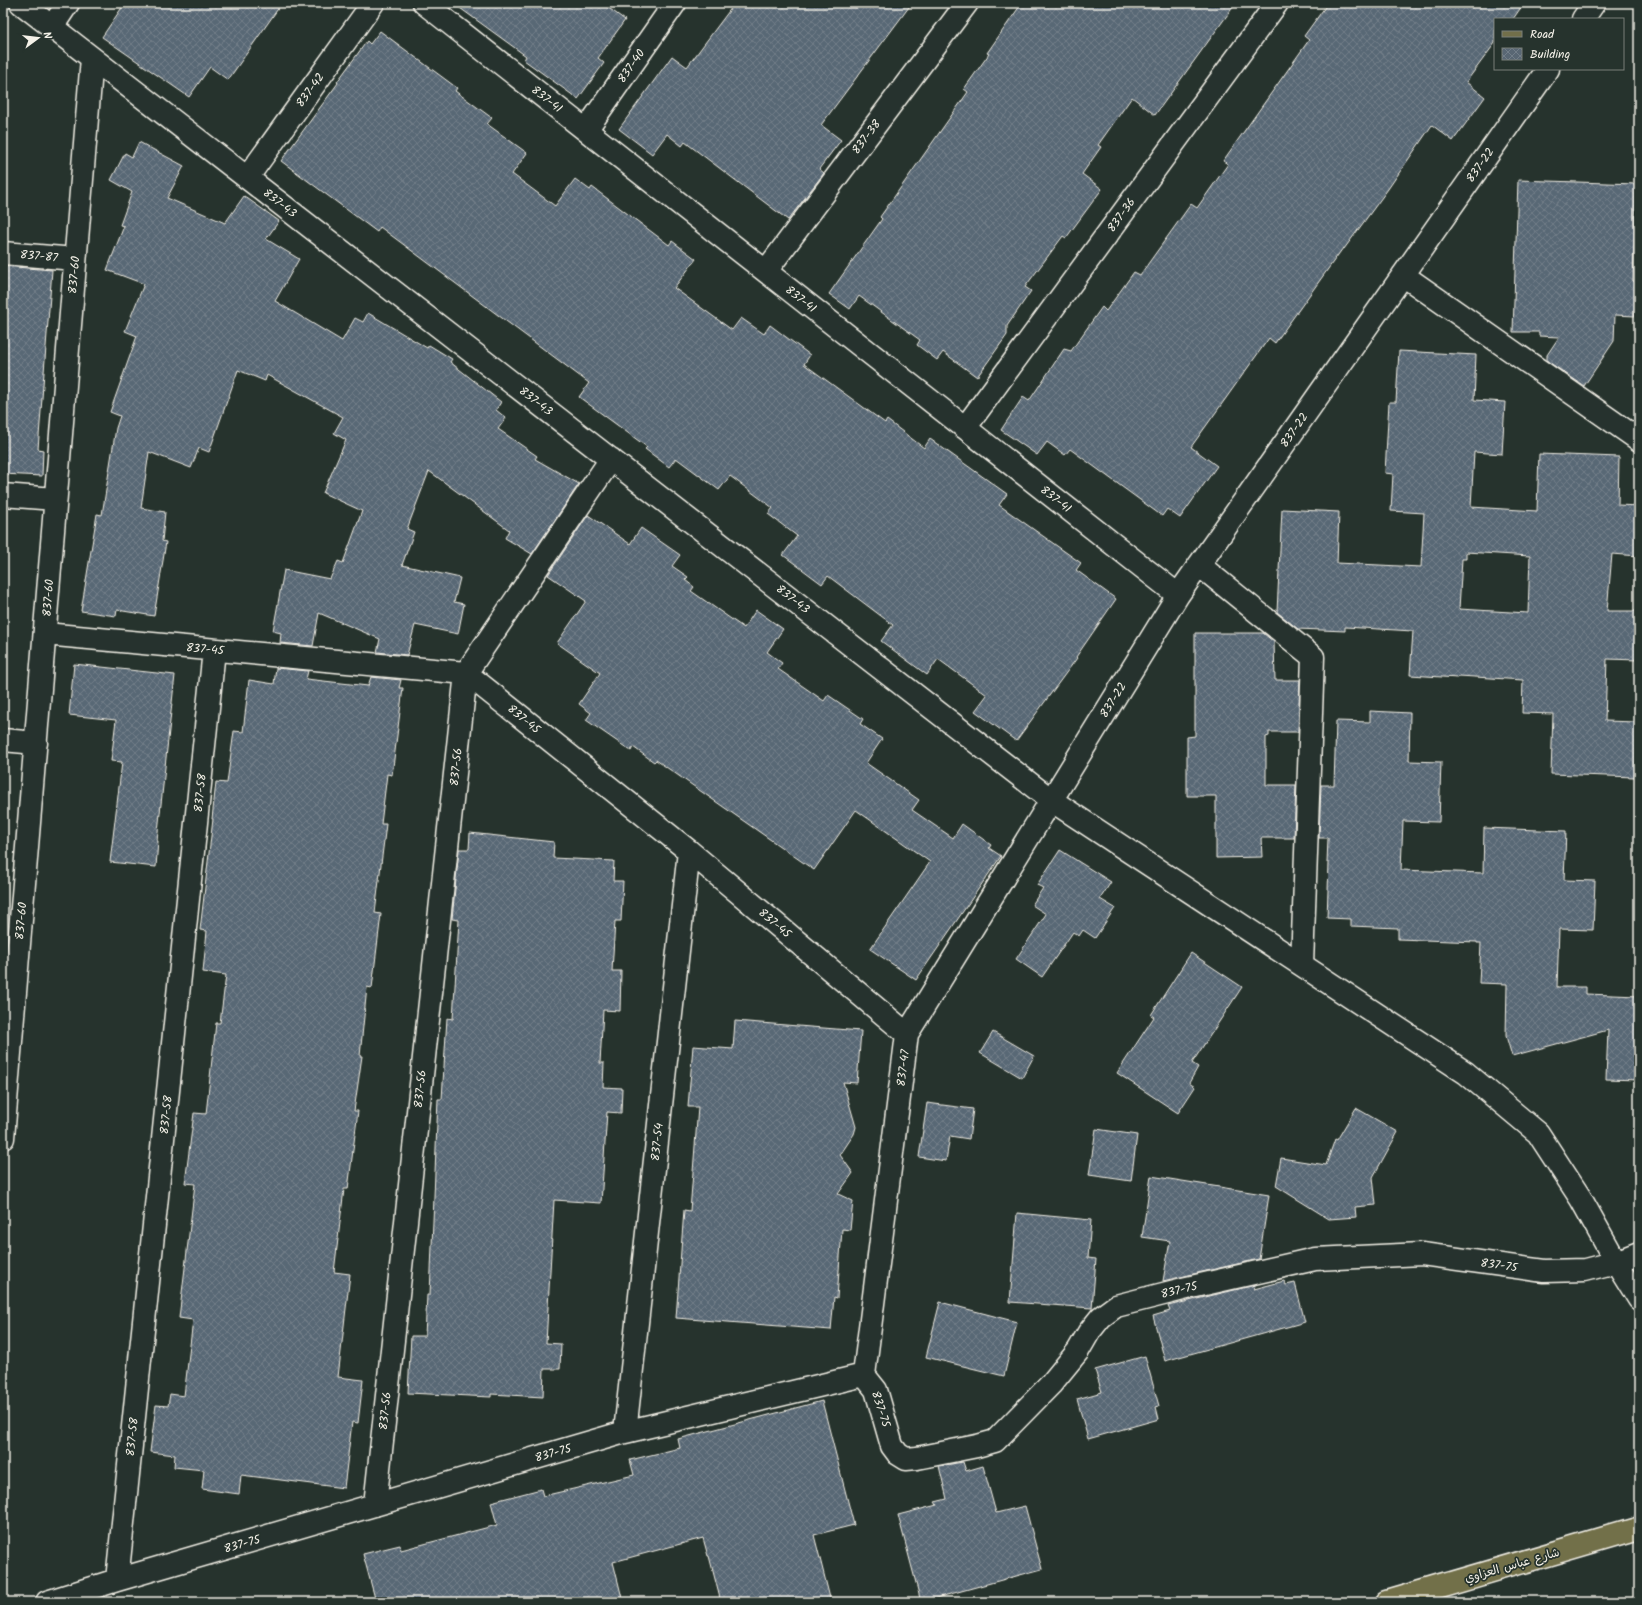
<svg xmlns="http://www.w3.org/2000/svg" width="1642" height="1605" font-family="Kalam,'Playpen Sans Arabic',sans-serif">
<defs>
<pattern id="building-cross-hatch" width="8" height="8" patternUnits="userSpaceOnUse"><rect width="8" height="8" fill="#596774"/><path d="M0 0l8 8M0 8l8-8" fill="none" stroke="#717d88"/></pattern>
</defs>
<rect width="100%" height="100%" fill="#26332d"/>
<filter id="ink" filterUnits="userSpaceOnUse"><feTurbulence type="fractalNoise" baseFrequency=".025" numOctaves="2"/><feDisplacementMap in="SourceGraphic" scale="8" xChannelSelector="R" yChannelSelector="G"/><feConvolveMatrix kernelMatrix="1 2 1 2 8 2 1 2 1" color-interpolation-filters="sRGB"/></filter>
<g filter="url(#ink)">
<path fill="url(#building-cross-hatch)" stroke="#f4f1e8" fill-rule="evenodd" d="M125,3H282L228,80L210,67L189,97L102,37Z
M453,3H602L625,20L598,58L604,63L578,99L524,60L526,56Z
M735,3H912L821,125L841,140L819,169L824,173L788,220L685,142L682,146L667,134L652,154L619,129L672,56L687,67Z
M1022,3H1236L1155,115L1132,97L1098,145L1101,147L1082,174L1102,189L1066,238L1063,236L1025,287L1031,291L1007,326V335L977,377L943,352L937,360L917,345L920,340L859,296L850,309L829,294L882,219L880,217L968,92L964,89L989,54L987,53Z
M1328,3H1524L1513,19H1495V43L1466,82L1485,97L1453,141L1432,125L1388,189L1344,249L1343,248L1275,343L1269,338L1191,447L1217,466L1180,518L1167,509L1162,516L1070,449L1065,455L1047,442L1037,455L1001,430L1023,397L1029,401L1064,349L1071,351L1102,307L1106,311L1134,272L1140,275L1191,204L1197,208L1228,164L1223,161L1309,40L1304,36Z
M380,31L457,88L455,91L492,118L487,124L527,153L512,174L555,206L575,179L590,190L592,187L669,245L672,241L696,259L674,288L732,330L741,318L764,334L770,325L810,355L804,364L885,423L887,420L924,448L930,439L1007,494L999,505L1081,563L1076,570L1116,599L1076,657L1077,658L1016,741L975,711L987,695L938,659L927,675L881,641L893,625L828,576L822,584L783,555L797,536L768,514L773,508L730,476L719,490L676,458L669,467L645,449L647,447L579,397L589,383L380,227L377,232L281,161L338,83L337,82L367,41L370,44Z
M139,142L184,166L167,198L225,223L244,196L279,221L266,239L299,259L275,301L342,341L355,318L363,322L368,313L427,348L429,345L452,359L450,362L501,402L496,410L506,418L498,429L537,456L535,459L579,484L532,554L505,538L509,530L429,471L407,529L414,532L402,565L460,578L454,602L464,604L458,634L415,625L407,655L377,652L380,639L319,613L313,646L280,643L281,633L273,631L284,570L330,579L338,561L343,563L362,511L323,493L346,440L334,433L343,417L267,375L265,381L238,370L209,452L199,448L191,468L149,452L141,508L165,512L162,541L166,542L154,616L117,610L116,616L81,611L97,514L102,515L116,428L120,416L110,412L137,336L125,331L144,284L107,270L124,226L120,225L132,192L111,180L125,153L132,157Z
M1518,180L1636,184L1633,281H1637L1635,316L1615,315L1614,341L1584,386L1547,361V355L1559,337L1539,336V332H1513Z
M3,266L52,270L38,449L43,450L42,476L3,474Z
M1399,351L1476,355L1474,400L1505,402L1502,454L1474,452L1471,507L1537,511L1539,454L1619,457L1618,505L1639,506V556L1612,554L1607,611H1639L1638,660L1607,659L1605,721L1637,722L1635,777L1551,774L1553,714L1522,713L1523,680L1459,676L1458,678L1410,675L1413,631L1345,627V631L1298,629L1277,612L1282,509L1339,512L1337,563L1421,567L1424,513L1391,511L1393,474L1385,473L1389,402H1396ZM1466,552L1530,556L1528,613L1459,609L1462,559H1466Z
M588,515L630,544L641,528L680,555L672,566L688,577L685,580L694,587L691,591L744,628L756,610L783,629L767,652L782,663L778,669L824,701L828,695L863,719L860,724L882,739L866,763L919,800L912,810L953,838L962,824L991,845L989,848L1001,856L916,980L870,949L930,862L856,810L814,870L656,760L654,762L633,747L631,751L586,720L591,713L579,704L600,673L557,643L586,601L548,575Z
M1195,633H1263L1274,642L1275,680H1300L1298,732H1269V736L1266,737V785H1296L1294,838H1261L1262,857L1216,858V796H1187V737L1195,736Z
M74,664L175,675L157,841H158L156,867L110,862L122,762L111,761L116,720L69,715Z
M276,668L308,671L306,679L368,686L371,677L401,680L399,688H403L392,775L387,774L381,824H386L375,913L381,914L372,988L367,987L360,1056H362L354,1111H358L348,1189H344L334,1272L350,1274L338,1377L363,1380L358,1423L352,1422L344,1488L241,1475L239,1494L202,1489L204,1470L174,1467L175,1455L150,1452L156,1405L168,1406L170,1394L184,1396L193,1320L179,1318L195,1184L185,1183L194,1113L206,1114L216,1023H220L226,975L203,972L207,931L200,930L213,819H212L216,782L227,783L234,731L243,732L249,680L274,684Z
M1370,711L1410,713L1409,761L1441,762L1439,822L1403,821L1401,870L1483,873L1484,828L1566,831L1564,880L1595,881L1593,930L1559,929L1557,987H1586V994L1639,996V1080L1606,1079L1608,1030L1512,1056L1506,1036L1507,984L1479,983L1481,943H1477V942L1398,939V928L1351,926V919L1327,918L1329,863H1327L1328,838H1319L1321,785H1334L1336,721L1370,722Z
M470,833L554,842L553,858L614,861L613,881H623L621,921H615L612,971H621L620,1011L603,1010L600,1063H604L603,1087L622,1088L621,1113L607,1112L601,1203L554,1200L546,1343L561,1344L560,1369H544L543,1397L491,1394V1397L408,1393L411,1336H425L427,1295H430L438,1099H442L447,1018L453,1019L459,920L452,919L459,849H469Z
M1060,850L1111,882L1100,899L1115,908L1095,938L1083,930L1079,936L1073,932L1042,977L1016,959L1046,914L1032,905L1043,888L1037,885Z
M1191,953L1242,987L1192,1063L1198,1067L1189,1083L1195,1087L1178,1113L1117,1073L1154,1017L1151,1015Z
M735,1021L861,1031L857,1083L843,1082L856,1127L854,1134L840,1155L853,1173L838,1194L853,1201L850,1230L842,1229L837,1298L834,1297L831,1330L676,1318L684,1210L690,1211L698,1107H688L693,1046L733,1049Z
M993,1032L1034,1056L1022,1078L980,1053Z
M927,1103L973,1109L969,1139L950,1136L946,1161L919,1157Z
M1356,1108L1398,1132L1373,1177L1376,1205L1355,1207L1356,1217L1329,1219L1276,1186L1281,1158L1326,1165L1335,1139L1337,1140Z
M1096,1129L1137,1135L1131,1181L1089,1175Z
M1151,1176L1269,1195L1259,1259L1163,1281L1170,1241L1142,1237Z
M1017,1213L1091,1220L1088,1258L1096,1259L1092,1308L1010,1302Z
M1284,1281L1286,1285L1295,1283L1305,1322L1165,1361L1153,1316L1170,1311L1168,1306L1255,1285L1254,1289Z
M940,1302L1017,1322L1004,1376L926,1357Z
M1145,1356L1159,1406L1156,1407L1159,1419L1088,1439L1077,1399L1102,1392L1095,1370Z
M822,1401L854,1525L814,1535L831,1602H721L709,1556H708L703,1538L613,1562L623,1602H376L363,1554L400,1545L401,1550L497,1525L491,1502L541,1489L543,1496L634,1475L630,1460L680,1448L678,1439Z
M963,1462L966,1471L983,1466L996,1513L1025,1506L1042,1569L921,1602L898,1515L937,1505L935,1502L947,1499L939,1466Z"/>
<g fill="none" stroke-linecap="round" stroke-linejoin="round">
<g stroke="#f4f1e8" stroke-width="25">
<path id="minor" d="M21,3L1051,800L1466,1073L1538,1133L1581,1199L1616,1262L1639,1299
M424,3L1178,595
M1583,19L1594,3
M52,27L68,3
M586,130L675,3
M247,178L373,3
M3,253L75,259
M766,271L967,3
M1403,275L1639,440
M965,428L1277,3
M3,495L55,499
M1199,565L1313,657L1302,965
M45,634L466,673L689,851L907,1034
M3,740L36,743
M3,1138L92,58
M864,1375L907,1034L1178,595L1548,69
M625,1432L689,851
M375,1505L466,673L611,459
M117,1580L214,650
M47,1602L117,1580L625,1432L864,1375L876,1390L892,1446L898,1454L906,1459L917,1458L977,1446L995,1441L1051,1384L1078,1351L1089,1332L1101,1317L1116,1306L1187,1288L1315,1259L1422,1254L1544,1271L1585,1270L1616,1262L1639,1253"/>
</g>
<g stroke="#f4f1e8" stroke-width="25">
<path id="major" d="M1386,1602L1639,1528"/>
</g>
<use href="#minor" stroke="#26332d" stroke-width="22"/>
<use href="#major" stroke="#726f4a" stroke-width="22"/>
</g>
</g>
<g text-anchor="middle" stroke-width="3.5" stroke-linejoin="round" paint-order="stroke">
<g font-size="12" fill="#f4f1e8" stroke="#26332d">
<text transform="translate(631 66) rotate(-55)" y="4">837-40</text>
<text transform="translate(310 90) rotate(-54)" y="4">837-42</text>
<text transform="translate(547 99) rotate(38)" y="4">837-41</text>
<text transform="translate(866 137) rotate(-53)" y="4">837-38</text>
<text transform="translate(1480 165) rotate(-55)" y="4">837-22</text>
<text transform="translate(280 203) rotate(38)" y="4">837-43</text>
<text transform="translate(1121 215) rotate(-54)" y="4">837-36</text>
<text transform="translate(39 256) rotate(5)" y="4">837-87</text>
<text transform="translate(74 275) rotate(-85)" y="4">837-60</text>
<text transform="translate(801 299) rotate(38)" y="4">837-41</text>
<text transform="translate(536 401) rotate(38)" y="4">837-43</text>
<text transform="translate(1294 430) rotate(-55)" y="4">837-22</text>
<text transform="translate(1056 499) rotate(38)" y="4">837-41</text>
<text transform="translate(48 598) rotate(-86)" y="4">837-60</text>
<text transform="translate(793 599) rotate(38)" y="4">837-43</text>
<text transform="translate(205 649) rotate(5)" y="4">837-45</text>
<text transform="translate(1113 700) rotate(-58)" y="4">837-22</text>
<text transform="translate(524 719) rotate(39)" y="4">837-45</text>
<text transform="translate(456 767) rotate(-84)" y="4">837-56</text>
<text transform="translate(200 793) rotate(-84)" y="4">837-58</text>
<text transform="translate(21 921) rotate(-85)" y="4">837-60</text>
<text transform="translate(775 923) rotate(40)" y="4">837-45</text>
<text transform="translate(903 1068) rotate(-83)" y="4">837-47</text>
<text transform="translate(420 1089) rotate(-84)" y="4">837-56</text>
<text transform="translate(166 1115) rotate(-84)" y="4">837-58</text>
<text transform="translate(657 1142) rotate(-84)" y="4">837-54</text>
<text transform="translate(1499 1265) rotate(8)" y="4">837-75</text>
<text transform="translate(1179 1290) rotate(-14)" y="4">837-75</text>
<text transform="translate(881 1409) rotate(72)" y="4">837-75</text>
<text transform="translate(385 1411) rotate(-84)" y="4">837-56</text>
<text transform="translate(132 1437) rotate(-84)" y="4">837-58</text>
<text transform="translate(553 1453) rotate(-16)" y="4">837-75</text>
<text transform="translate(242 1544) rotate(-16)" y="4">837-75</text>
<text transform="translate(1512 1565) rotate(-16)" y="4">شارع عباس العزاوي</text>
</g>
</g>
<rect width="1642" height="1605" fill="none" stroke="#26332d" stroke-width="16"/>
<rect x="8" y="8" width="1626" height="1589" fill="none" stroke="#f4f1e8" stroke-width="1.5" filter="url(#ink)"/>
<rect x="1494" y="18" width="130" height="52" fill="#26332d" stroke="#787f78"/>
<rect x="1502" y="31" width="20" height="6" fill="#726f4a" stroke="#787f78"/>
<text x="1530" y="38" font-size="12" fill="#f4f1e8">Road</text>
<rect x="1502" y="48" width="20" height="12" fill="url(#building-cross-hatch)" stroke="#787f78"/>
<text x="1530" y="58" font-size="12" fill="#f4f1e8">Building</text>
<g transform="translate(38 38) rotate(75)" stroke="#26332d" stroke-width="3" paint-order="stroke">
<path d="M0-3L7 15L0 10L-7 15Z" fill="#f4f1e8"/>
<text y="-6" font-size="11" font-weight="bold" text-anchor="middle" fill="#f4f1e8">N</text>
</g>
</svg>
